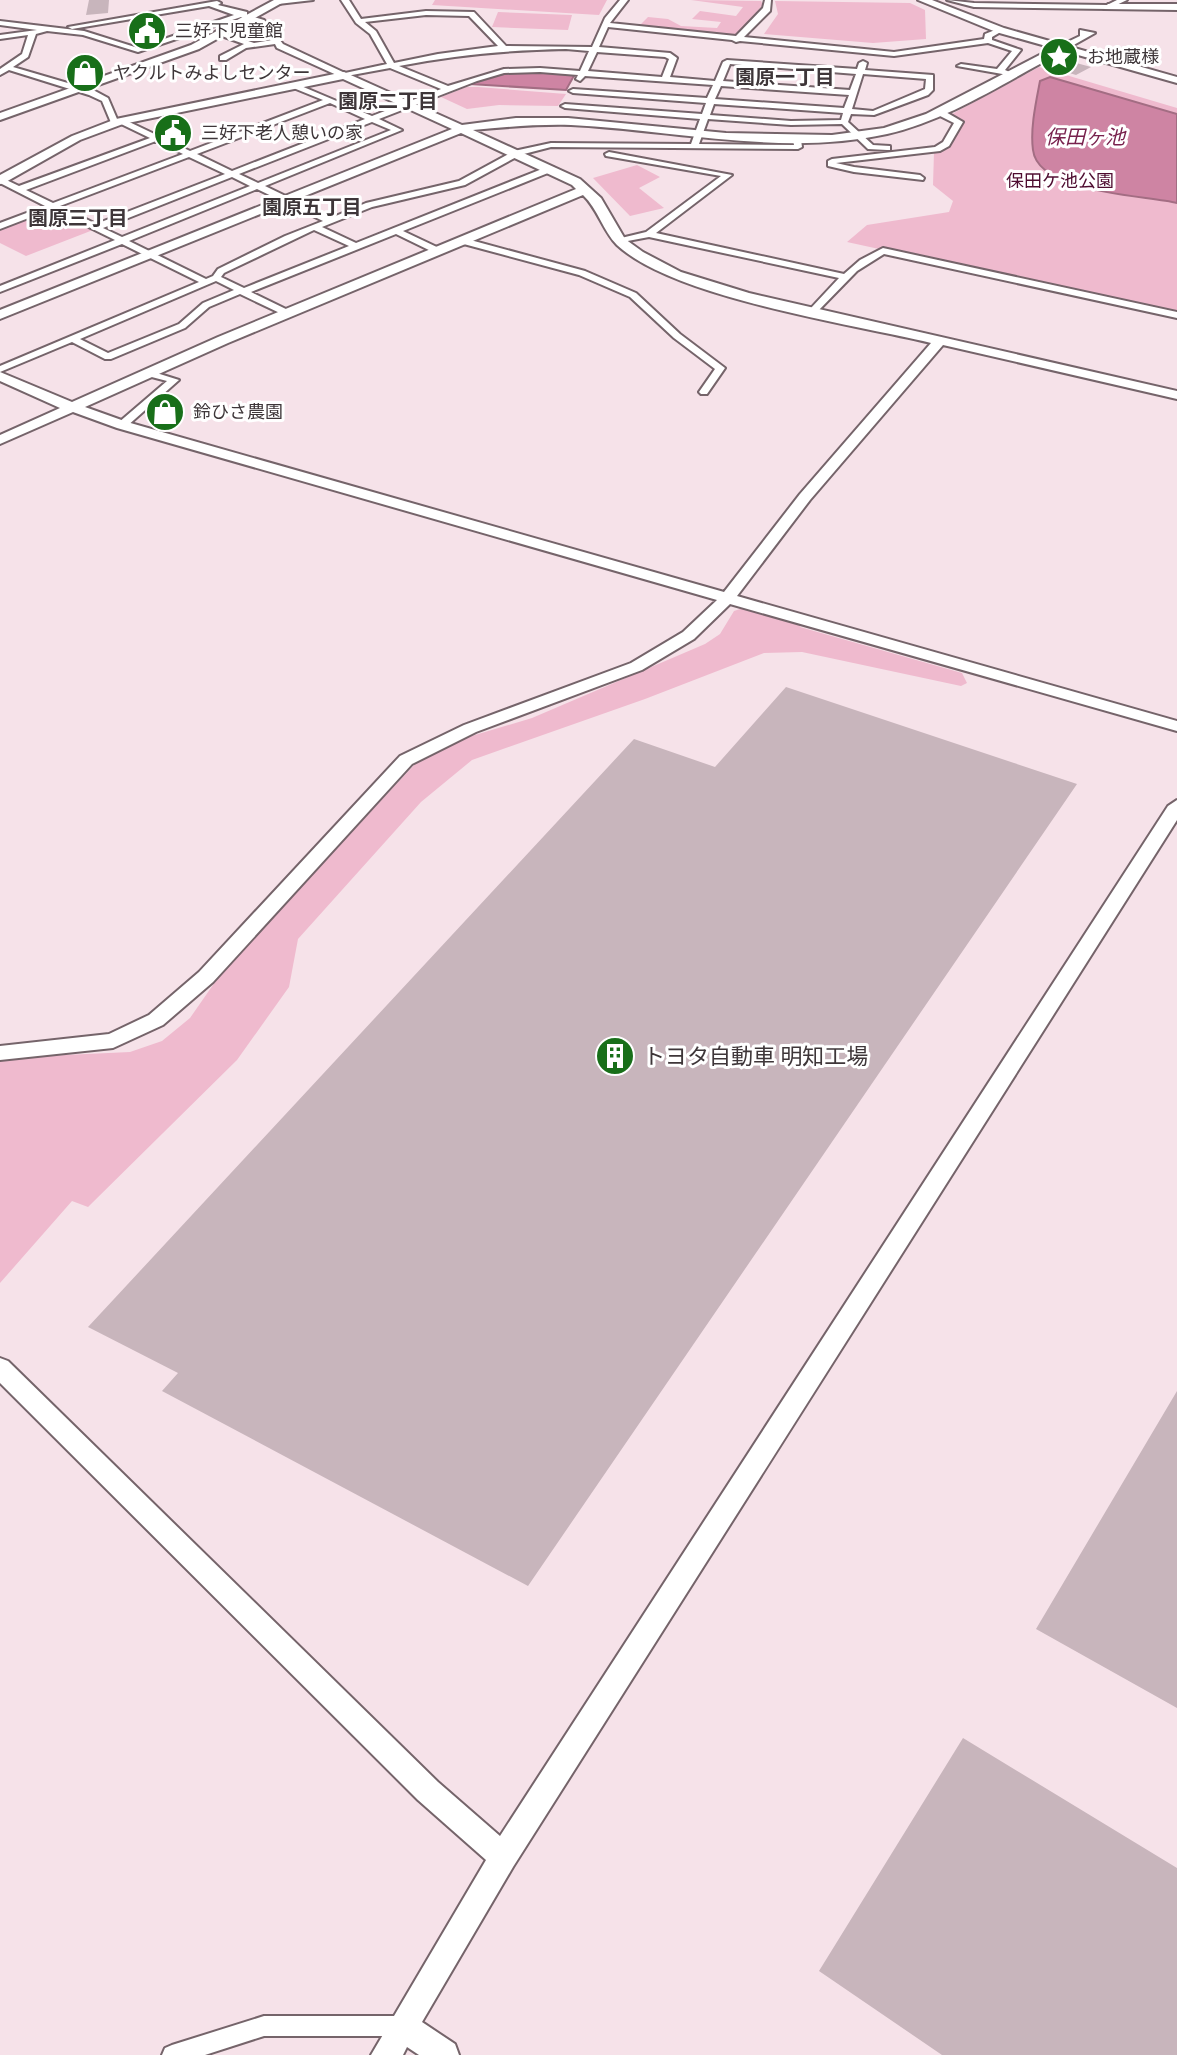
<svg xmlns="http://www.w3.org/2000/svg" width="1177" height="2055" font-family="'Fira Sans Condensed','Noto Sans JP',sans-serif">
<rect width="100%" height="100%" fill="#f6e2e9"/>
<path fill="#efbace" d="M435,0H607L599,15L432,5Z
M691,0L761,1L763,5L734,37L637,28L648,17L668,19L681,26L717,28L721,22L692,19L700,11L736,16L743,7Z
M775,1L910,3L925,10L926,39L873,43L764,34L778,14Z
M498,12L572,15L568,30L492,27Z
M1039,67L1177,108V314L847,242L867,225L949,212L953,201L933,185L934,152H942L963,123L950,115Z
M466,87H478L566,94L558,106L499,105L467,109L441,97Z
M637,165L660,177L639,188L664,208L630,216L593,178Z
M52,209L93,230L26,256L0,243V229Z
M746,607L801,624L800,627L962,673L967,683L961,686L802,652L764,653L645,699L472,760L421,802L298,939L289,987L237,1060L88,1207L72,1201L0,1283V1058L130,1052L162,1041L190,1018L222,972L255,935L417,762L465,738L532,718L705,644L720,634L734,611Z"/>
<path fill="#ce84a3" stroke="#a36d83" stroke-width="2" d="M521,71L575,74L566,90L470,84L486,77Z
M1050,77L1177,114V203C1142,195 1038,193 1033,150C1030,129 1036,102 1040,81Z"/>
<path fill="#c8b5bc" d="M89,0H109L108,13L86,15Z
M1058,58L1091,67L1076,75L1043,65Z
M786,687L1077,784L528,1586L162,1391L178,1373L88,1327L634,739L715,767Z
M1177,1391V1708L1036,1629Z
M963,1738L1177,1868V2055H942L819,1971Z"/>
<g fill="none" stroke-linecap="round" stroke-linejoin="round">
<g stroke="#75646a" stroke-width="4">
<path id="street" d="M277,0H313L278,4L274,2Z
M341,0H349L361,19L426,11L474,12L506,46L592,47L605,18L620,0H628L610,23L736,36L763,8L765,0H771L770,11L744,37L894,52L984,39L985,34L1000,28L1004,30L992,37V40L1021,50L1005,70L1012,73L1008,75L957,66L961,64L997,69L1012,51L988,43L894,56L740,41L736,42L732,40L608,27L599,47L670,53L677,58L670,77L715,81L723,62L727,60L857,69L859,63L863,61L867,63L865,70L933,75V90L928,95L874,115L851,114L848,122L873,145L890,146V150H887L868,149L842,124L791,125L708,119L699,144L794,145L793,140L797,138L801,140L802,147L798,149L551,147L520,155L465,185L372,207L322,227L356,243L547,167H553V171L403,231L441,249V253H435L396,234L251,292L290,311V315H284L240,294L209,307L185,328L111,359H105L72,342L0,372V366L199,282L122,244L0,292V286L115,240L52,209L0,229V223L45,206L0,183V177L19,186L150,138L119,123L112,125L102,101L89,95L9,70L0,75V69L22,54L28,35L0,39V35L37,30L0,25V21L84,31L138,48L234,15L209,6L72,29L68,27L217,1L221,3L218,5L247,12V15L264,20L283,44L345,73L387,64L370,34L356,23ZM426,15L469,16L498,46L438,54L394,63L376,31L365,22ZM241,17L258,24L272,40L254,43L219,31V35L244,44L220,56V60H226L246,48L275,44L277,48L341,77L390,68L441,89L372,116L294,83H291V87L323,100L190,151L123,119H117L108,98L95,91L13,67L28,57L36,34L47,31L83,35L138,52ZM566,49L589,51L580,71L540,68L504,69L448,86L399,66C455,55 509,50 566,49ZM597,52L665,57L669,59L662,77L588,71ZM730,64L856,74L850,90L723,81ZM540,72L578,75L576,79L580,81L585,76L713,85L707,98L573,89L569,91L573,93L706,103L702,114L565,104L561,106L565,108L700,119L691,144L551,143L514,151L459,181L366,203L331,218L265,186L402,130L379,119L477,81L504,73ZM863,74L926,79L925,89L873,111L852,109ZM721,86L849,95L844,108L715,99ZM330,103L365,119L232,171L197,154ZM714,104L843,113L841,120L791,121L710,115ZM372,122L391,130L258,183L239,174ZM156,141L183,154L53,203L26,190ZM189,157L225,174L96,224L60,206ZM232,177L250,186L122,237L103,228ZM257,189L323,221L285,236L218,269L213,276L206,279L129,241ZM314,230L349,246L244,288L221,277L224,273ZM216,281L234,290L203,303L179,324L108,353L80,339Z
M947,0L974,3L1107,5L1117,0H1127L1108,9L974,7Z
M1080,30L1095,33L1063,51H1057V47L1080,36Z
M938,111H944L963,122L949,146L940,151L836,163L854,167L920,175L924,178L923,180L854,172L828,166V161L832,159L935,147L943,142L954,123L938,115Z
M609,152L732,175L656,233L844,274L860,260L883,248L1177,312V318L884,254L857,271L817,312H811V308L839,278L649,237L617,243V239L646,232L721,176L606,156L605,154Z
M463,238L585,271L636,293L680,334L725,368L707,394H701L699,392L715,369L674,338L630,297L579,275L460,243L459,241Z
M147,370L179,380L126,427H118V423L167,381L144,375L142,373Z
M264,2016H403L410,2019L413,2026L410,2033L403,2036H264L205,2055H162L165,2048L172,2045Z"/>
</g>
<g stroke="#75646a" stroke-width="4">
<path id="secondary" d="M274,0H287L199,49L0,120V113L191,45Z
M918,0H932L1004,28L1177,77V83L1064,51C1006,81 951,119 887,134C783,157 675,130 571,125C538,124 506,127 473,130L580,179L601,198L625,239L643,252L681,272L749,293L1177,391V399L943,345L810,500L737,596L1177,721V731L730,604L694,639L642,670L476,732L412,764L213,982L163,1025L113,1048L0,1060V1046L109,1034L149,1015L199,972L400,756L464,725L631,663L683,632L717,600L117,428L73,412L0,444V435L60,408L0,381V372L72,402L218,337L576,189L572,185L461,133L0,319V310L452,129L343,79L123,124L80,140L4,183L0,184V175L72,136L116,119L344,72L462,125L516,118H568L726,133L832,135L884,128L926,114L1053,48L996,32ZM583,195C598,209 603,231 617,245C674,298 852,324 931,343L800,494L724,592L127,422L85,407L228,343Z
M1108,4H1177V10L1104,9Z
M1177,800V820L513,1867L422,2022L455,2044L459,2055H419L407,2047L403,2055H371L486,1860L418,1800L0,1383V1358L8,1361L438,1782L500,1836L1168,806Z"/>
</g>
<use href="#street" fill="#fff" fill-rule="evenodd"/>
<use href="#secondary" fill="#fff" fill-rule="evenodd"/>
</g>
<defs>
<g id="civic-disc" transform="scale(2)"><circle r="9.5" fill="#186f19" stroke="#fff"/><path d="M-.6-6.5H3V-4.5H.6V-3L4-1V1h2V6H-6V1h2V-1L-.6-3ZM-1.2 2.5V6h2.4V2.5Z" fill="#fff"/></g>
<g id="sight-disc" transform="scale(2)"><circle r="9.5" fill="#186f19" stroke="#fff"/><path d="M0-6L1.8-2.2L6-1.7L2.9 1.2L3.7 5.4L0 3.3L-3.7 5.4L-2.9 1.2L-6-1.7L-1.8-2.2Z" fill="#fff"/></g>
<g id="shop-disc" transform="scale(2)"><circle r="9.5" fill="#186f19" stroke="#fff"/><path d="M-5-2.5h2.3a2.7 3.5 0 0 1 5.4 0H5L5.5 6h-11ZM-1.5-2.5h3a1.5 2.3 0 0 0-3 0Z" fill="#fff"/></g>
<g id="building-disc" transform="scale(2)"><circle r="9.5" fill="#186f19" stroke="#fff"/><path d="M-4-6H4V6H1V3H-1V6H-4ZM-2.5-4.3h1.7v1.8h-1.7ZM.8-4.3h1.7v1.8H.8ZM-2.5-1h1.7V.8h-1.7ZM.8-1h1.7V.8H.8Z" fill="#fff"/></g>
</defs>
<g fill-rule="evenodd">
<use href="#civic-disc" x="147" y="31"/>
<use href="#sight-disc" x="1059" y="57"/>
<use href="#shop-disc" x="85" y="73"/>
<use href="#civic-disc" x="173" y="133"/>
<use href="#shop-disc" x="165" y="412"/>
<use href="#building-disc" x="615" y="1056"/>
</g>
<g text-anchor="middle" stroke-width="6" stroke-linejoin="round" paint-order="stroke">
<g font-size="18" fill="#3e3639" stroke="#fff" text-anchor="start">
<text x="175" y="37">三好下児童館</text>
<text x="1087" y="63">お地蔵様</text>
<text x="113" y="79">ヤクルトみよしセンター</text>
<text x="201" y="139">三好下老人憩いの家</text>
<text x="193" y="418">鈴ひさ農園</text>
</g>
<g font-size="18" fill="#4e0c30" stroke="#fff">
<text x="1060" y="187">保田ケ池公園</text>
</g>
<g font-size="20" font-weight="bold" fill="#3e3639" stroke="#fff">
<text x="785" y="84">園原一丁目</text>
<text x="388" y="108">園原二丁目</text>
<text x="312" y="214">園原五丁目</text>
<text x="78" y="225">園原三丁目</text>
</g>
<g font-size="20" font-style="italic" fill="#78214d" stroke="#fff">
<text x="1085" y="144">保田ヶ池</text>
</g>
<g font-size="22" fill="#3e3639" stroke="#fff" text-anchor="start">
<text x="643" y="1064">トヨタ自動車 明知工場</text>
</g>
</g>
</svg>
